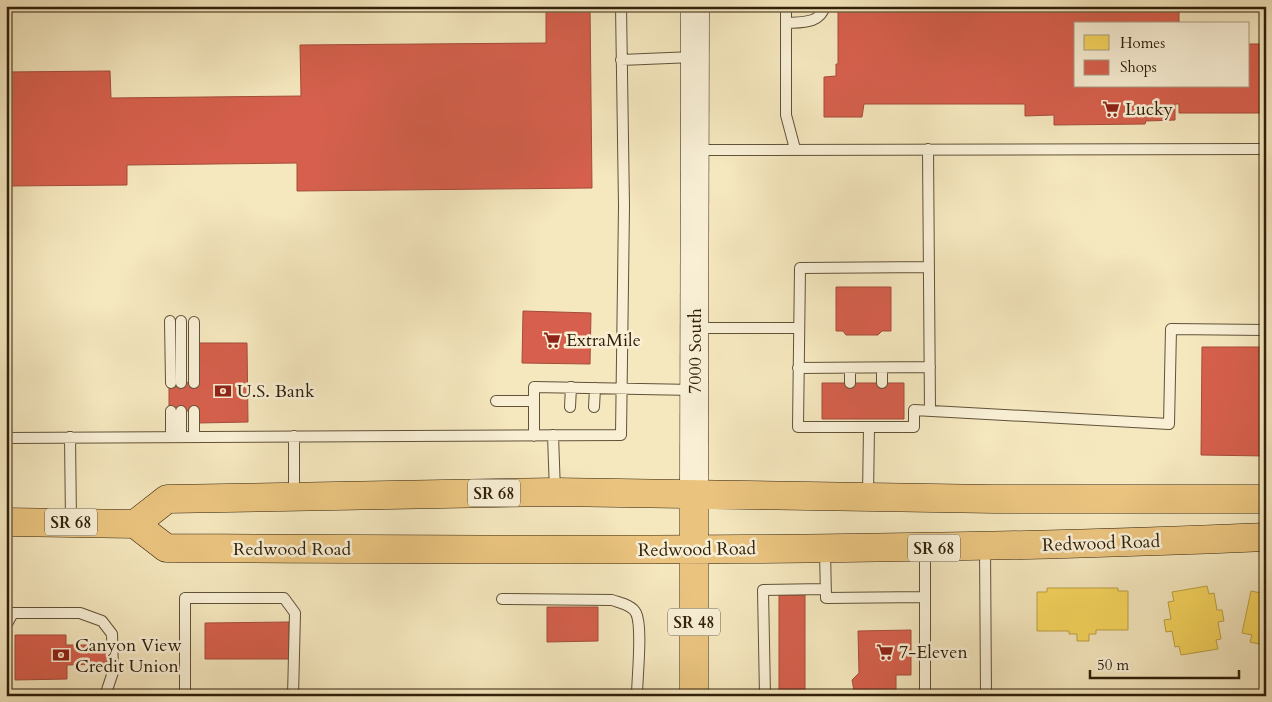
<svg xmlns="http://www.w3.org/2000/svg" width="1272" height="702" font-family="Cardo,serif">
<rect width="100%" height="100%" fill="#f5e7be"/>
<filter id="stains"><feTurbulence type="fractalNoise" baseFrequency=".004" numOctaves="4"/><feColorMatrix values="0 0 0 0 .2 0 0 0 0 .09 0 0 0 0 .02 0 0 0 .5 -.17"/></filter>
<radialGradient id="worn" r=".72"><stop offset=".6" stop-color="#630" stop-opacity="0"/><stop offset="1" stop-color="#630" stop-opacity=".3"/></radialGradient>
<path fill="#f6d55c" stroke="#bb9f44" d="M1207,586L1209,594L1214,593L1217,610H1222L1224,621L1218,622L1221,639L1216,640L1218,649L1181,655L1179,646L1175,647L1172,631L1166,632L1164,620L1171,619L1168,602L1174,601L1172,592Z
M1047,588H1118V591H1128V630H1096V634H1089V641H1077V634H1069V631H1037V592H1047Z
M1251,591L1266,594V639L1263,645L1250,642L1252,635L1242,633Z"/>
<path fill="#d6604d" stroke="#a44d39" d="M546,6H590L592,188L297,191V163L127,165V185L6,186V72L110,71L111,98L301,96L300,45L546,43Z
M838,6H1179V24H1076V86H1248V44H1266V113H1179V104H1175V120L1146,121L1145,124L1054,125V115L1025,116V104H864L862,117H824V77L836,76V64H838Z
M836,287H891V331H882L878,335H846L843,331H836Z
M523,311L591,313L590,364L522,363Z
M198,343H247L248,422L198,423V411H169V383L198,382Z
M1202,347H1266V456L1201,455Z
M822,383H904V419H822Z
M779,595H805V696H779Z
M547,607H598V641L547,642Z
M289,622V659H205V623Z
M911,630V675H896V696H855L852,680L859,673L858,631Z
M15,635H66V645H108V664L67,665V679L15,680Z"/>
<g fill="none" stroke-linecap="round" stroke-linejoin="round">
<g stroke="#615238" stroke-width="12">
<path id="lane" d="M786,6V115L795,149
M786,23C802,22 820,24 825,6
M621,60L693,57
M928,149L930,410
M696,150L1266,149
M928,267L800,268L798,427H914V410L1169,424L1171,329L1266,330
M170,321L171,383
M181,321V383
M695,328H798
M798,368L930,367
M850,368V383
M882,368V383
M194,383V322
M496,401H534
M570,407L571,387
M594,407L595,388
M194,411V437
M553,435L555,492
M294,436V495
M534,436V387L694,390
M70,437L71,521
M171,437V411
M181,437V411
M6,438L621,435L624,206L621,6
M868,496L869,427
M985,547L986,696
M925,548V696
M825,550L826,598L925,597
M502,599L612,600C620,603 632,605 636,613C643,627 637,677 637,696
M6,626L13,613H80L102,621L112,634L113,672L105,696
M185,696V598H284L295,613L293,696
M765,696L763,590L826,589"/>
</g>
<g stroke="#30200b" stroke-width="29">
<path id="secondary" d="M694,494L695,6"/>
</g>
<g stroke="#30200b" stroke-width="29">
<path id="primary" d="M694,494V696
M6,522L135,524L166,548C533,550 899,553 1266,537
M135,524L167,499L555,492L994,499H1266"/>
</g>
<use href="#lane" stroke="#f8efd5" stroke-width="10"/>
<use href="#secondary" stroke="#f8efd5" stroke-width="28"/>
<use href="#primary" stroke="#eac47f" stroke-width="28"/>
</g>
<defs>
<g id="supermarket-bare" transform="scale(1.35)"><path d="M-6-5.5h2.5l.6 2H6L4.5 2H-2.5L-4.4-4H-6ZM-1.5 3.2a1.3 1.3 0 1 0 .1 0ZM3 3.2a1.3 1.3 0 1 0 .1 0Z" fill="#8f2418" stroke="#f8efd5" stroke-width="2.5" paint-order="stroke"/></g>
<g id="bank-bare" transform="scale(1.35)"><path d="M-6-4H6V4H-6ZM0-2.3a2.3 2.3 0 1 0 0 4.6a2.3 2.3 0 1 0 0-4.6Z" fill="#8f2418" stroke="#f8efd5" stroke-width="2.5" paint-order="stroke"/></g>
</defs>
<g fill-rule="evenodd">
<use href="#supermarket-bare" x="1111" y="109"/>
<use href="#supermarket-bare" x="552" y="340"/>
<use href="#bank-bare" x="223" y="391"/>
<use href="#supermarket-bare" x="885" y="652"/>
<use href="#bank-bare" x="61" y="655"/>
</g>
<g text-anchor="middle" stroke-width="5" stroke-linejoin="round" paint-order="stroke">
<g fill="#f8efd5" stroke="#6c5e48" stroke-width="1">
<rect x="468" y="479.5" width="52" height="27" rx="4"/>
<rect x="45" y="508.5" width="52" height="27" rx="4"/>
<rect x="908" y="534.5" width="52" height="27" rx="4"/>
<rect x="668" y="608.5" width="52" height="27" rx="4"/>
</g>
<g font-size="16" font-weight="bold" fill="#30200b">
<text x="494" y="499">SR 68</text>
<text x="71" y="528">SR 68</text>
<text x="934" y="554">SR 68</text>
<text x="694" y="628">SR 48</text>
</g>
<g font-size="18" fill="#30200b" stroke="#f8efd5" text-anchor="start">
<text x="1125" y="115">Lucky</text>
<text x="566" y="346">ExtraMile</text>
<text x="237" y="397">U.S. Bank</text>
<text x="75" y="651">Canyon View<tspan x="75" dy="21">Credit Union</tspan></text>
<text x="899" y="658">7-Eleven</text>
</g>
<g font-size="18" fill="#30200b" stroke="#f8efd5">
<text transform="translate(695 351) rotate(-90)" y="6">7000 South</text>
<text transform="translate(1101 543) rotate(-2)" y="6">Redwood Road</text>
<text x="292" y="555">Redwood Road</text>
<text transform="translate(697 549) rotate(-1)" y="6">Redwood Road</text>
</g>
</g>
<rect width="1272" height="702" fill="none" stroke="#f5e7be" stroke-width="25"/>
<rect x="8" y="8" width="1257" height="687" fill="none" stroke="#30200b" stroke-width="2.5"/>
<rect x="12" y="12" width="1247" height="677" fill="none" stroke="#30200b"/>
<rect x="1074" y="22" width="175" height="65" fill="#f8efd5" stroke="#a89c84"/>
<rect x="1084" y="35" width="25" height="15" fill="#f6d55c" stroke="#a89c84"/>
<text x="1120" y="48" font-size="15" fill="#30200b">Homes</text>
<rect x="1084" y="60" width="25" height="15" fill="#d6604d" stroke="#a89c84"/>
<text x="1120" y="72" font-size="15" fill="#30200b">Shops</text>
<path d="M1090 670v8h149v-8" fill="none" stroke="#30200b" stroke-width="2.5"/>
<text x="1097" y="670" font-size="15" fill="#30200b" stroke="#f8efd5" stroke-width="4" paint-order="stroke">50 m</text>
<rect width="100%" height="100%" filter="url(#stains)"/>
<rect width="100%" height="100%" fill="url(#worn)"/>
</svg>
